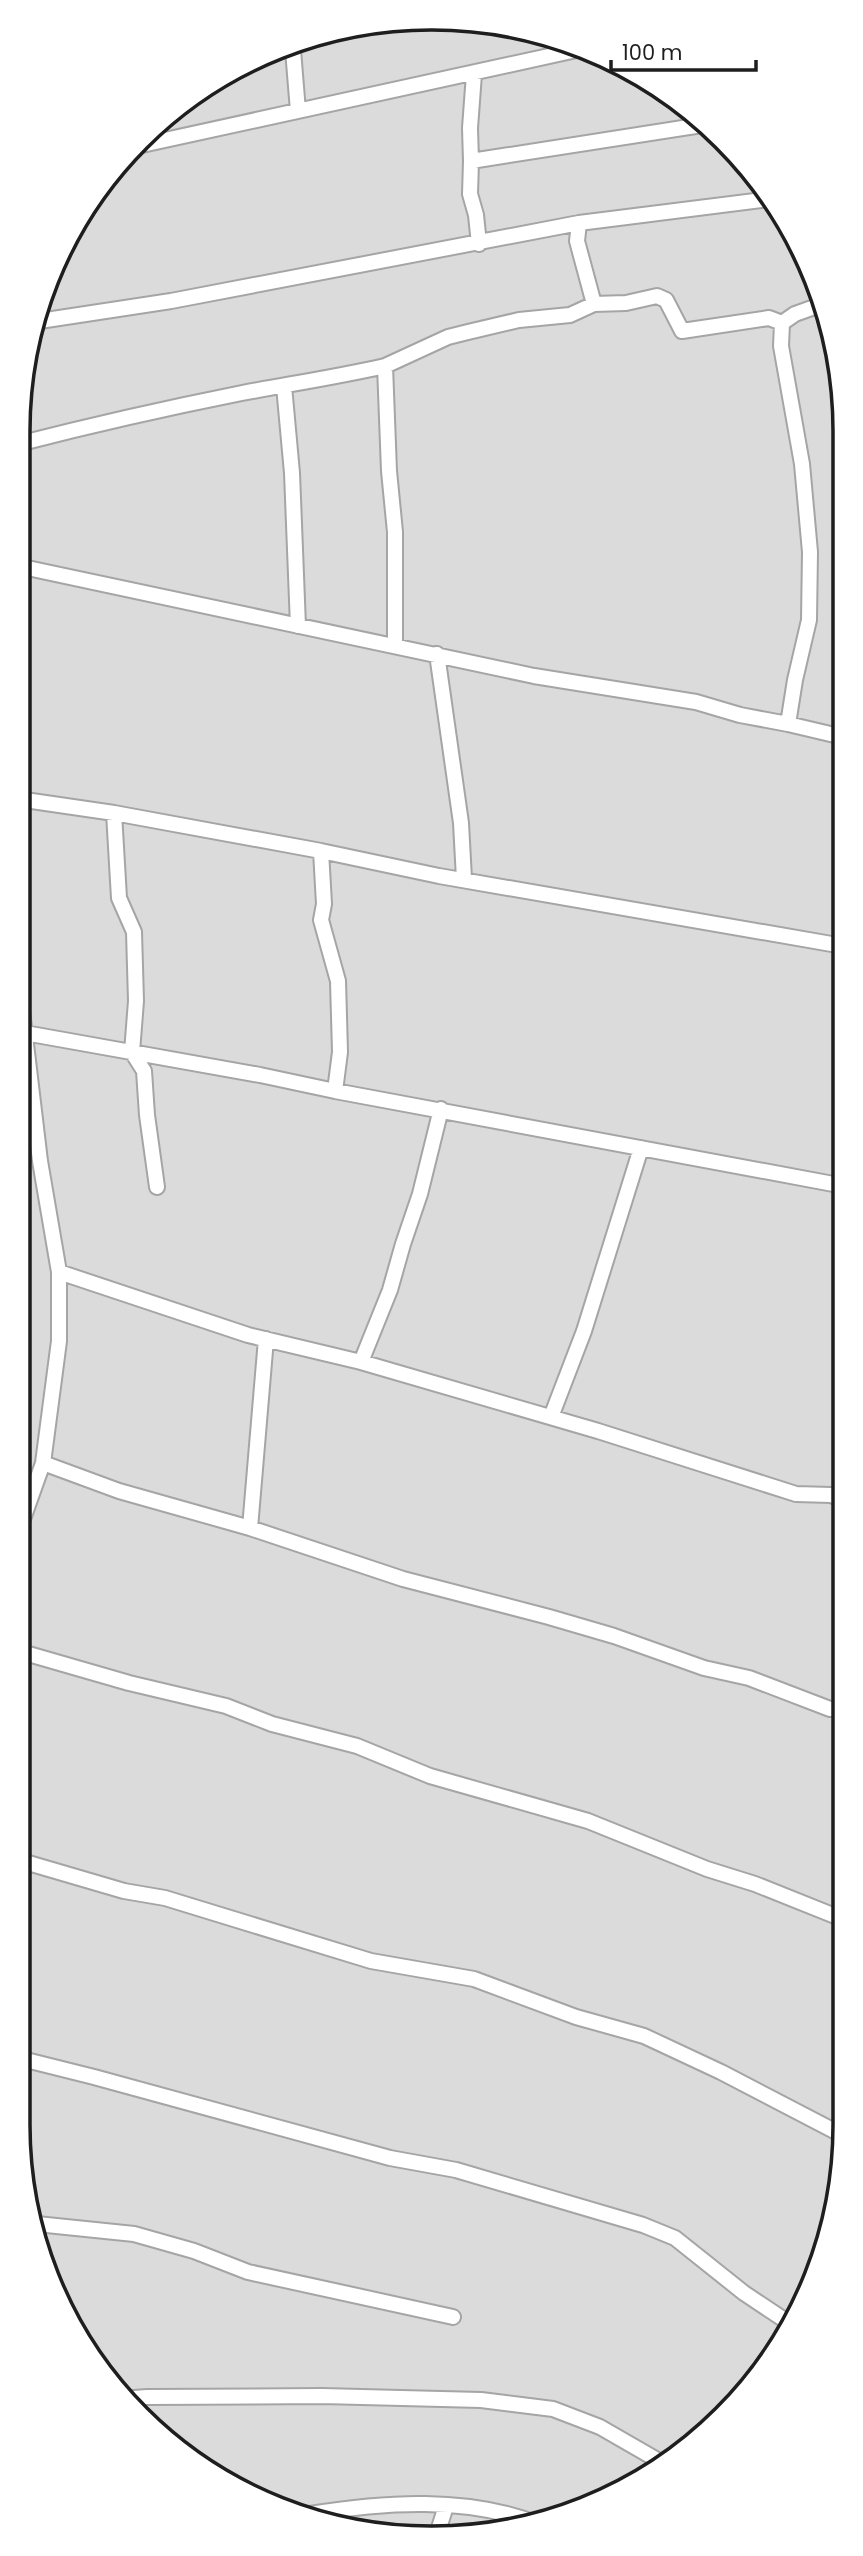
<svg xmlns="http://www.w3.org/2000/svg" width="863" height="2556" font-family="Poppins,sans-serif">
<rect width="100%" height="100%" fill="#f0ece3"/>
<path fill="#dcdbdb" d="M377,21L538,32L639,73L742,158L803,249L842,377L845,2124L831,2231L775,2355L662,2468L538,2524L378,2535L248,2496L121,2398L49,2283L18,2124V432L32,325L103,180L224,73Z"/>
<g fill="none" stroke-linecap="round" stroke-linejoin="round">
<g stroke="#a5a5a5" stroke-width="18">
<path id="minor" d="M293,50L298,111
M474,74L470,128L471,161L702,125
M142,145L581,49
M471,161L470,194L476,215L479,244
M579,223L577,241L594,304
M820,305L795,314L782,323L781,346L802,464L810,552L809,620L795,680L788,724L843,737
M33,322L171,301L579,223L770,199
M385,366L448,337L468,332L519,320L570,315L594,304L626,303L657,296L666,300L682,331L769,318L782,323
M284,386L292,473L298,626
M18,444C92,425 167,408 242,393C290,384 337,377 385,366L389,471L395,532V645
M18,566L534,676L696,702L740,715L788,724
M437,654L461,823L464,879
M18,799L114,813L321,851L439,876L843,946
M114,813L119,898L134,932L136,1001L132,1052L144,1071L147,1115L157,1187
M321,851L324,904L321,920L338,981L340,1052L335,1091
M18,977L40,1161L59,1272V1341L43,1463L18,1533
M18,1038L25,1033L260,1075L335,1091L844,1186
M59,1272L248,1335L361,1362L598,1431L796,1494L831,1495L844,1500
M361,1362L390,1290L403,1244L420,1194L441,1109
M551,1417L584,1331L641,1148
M43,1463L119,1491L250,1528L403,1579L549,1617L614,1636L704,1668L749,1678L830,1709H845
M250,1528L266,1339
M18,1651L129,1683L226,1706L272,1724L357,1746L430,1776L588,1821L707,1869L755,1884L845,1920
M18,1860L124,1891L165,1898L371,1961L474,1979L576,2017L644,2036L721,2072L844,2136
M18,2058L94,2077L390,2158L456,2170L643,2225L675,2238L744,2293L789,2323
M37,2224L134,2234L194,2251L248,2272L453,2317
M773,2357L794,2314
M122,2399L147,2397L322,2396L481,2400L553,2409L600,2427L666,2465
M310,2514C384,2502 467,2496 538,2524
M438,2531L446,2506"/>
</g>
<use href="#minor" stroke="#fff" stroke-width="14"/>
</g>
<path d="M0 0H863V2556H0ZM431 30H432A401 401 0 0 1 833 431V2125A401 401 0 0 1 432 2526H431A401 401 0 0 1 30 2125V431A401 401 0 0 1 431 30Z" fill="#fff" fill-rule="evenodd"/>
<path fill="none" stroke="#1e1e1e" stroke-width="3.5" d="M431 30H432A401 401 0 0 1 833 431V2125A401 401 0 0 1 432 2526H431A401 401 0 0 1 30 2125V431A401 401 0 0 1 431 30Z"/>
<path d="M611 60v10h145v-10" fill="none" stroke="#1e1e1e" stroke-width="3.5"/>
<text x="622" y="60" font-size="21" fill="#1e1e1e" stroke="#ffffff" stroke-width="5" paint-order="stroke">100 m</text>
</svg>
